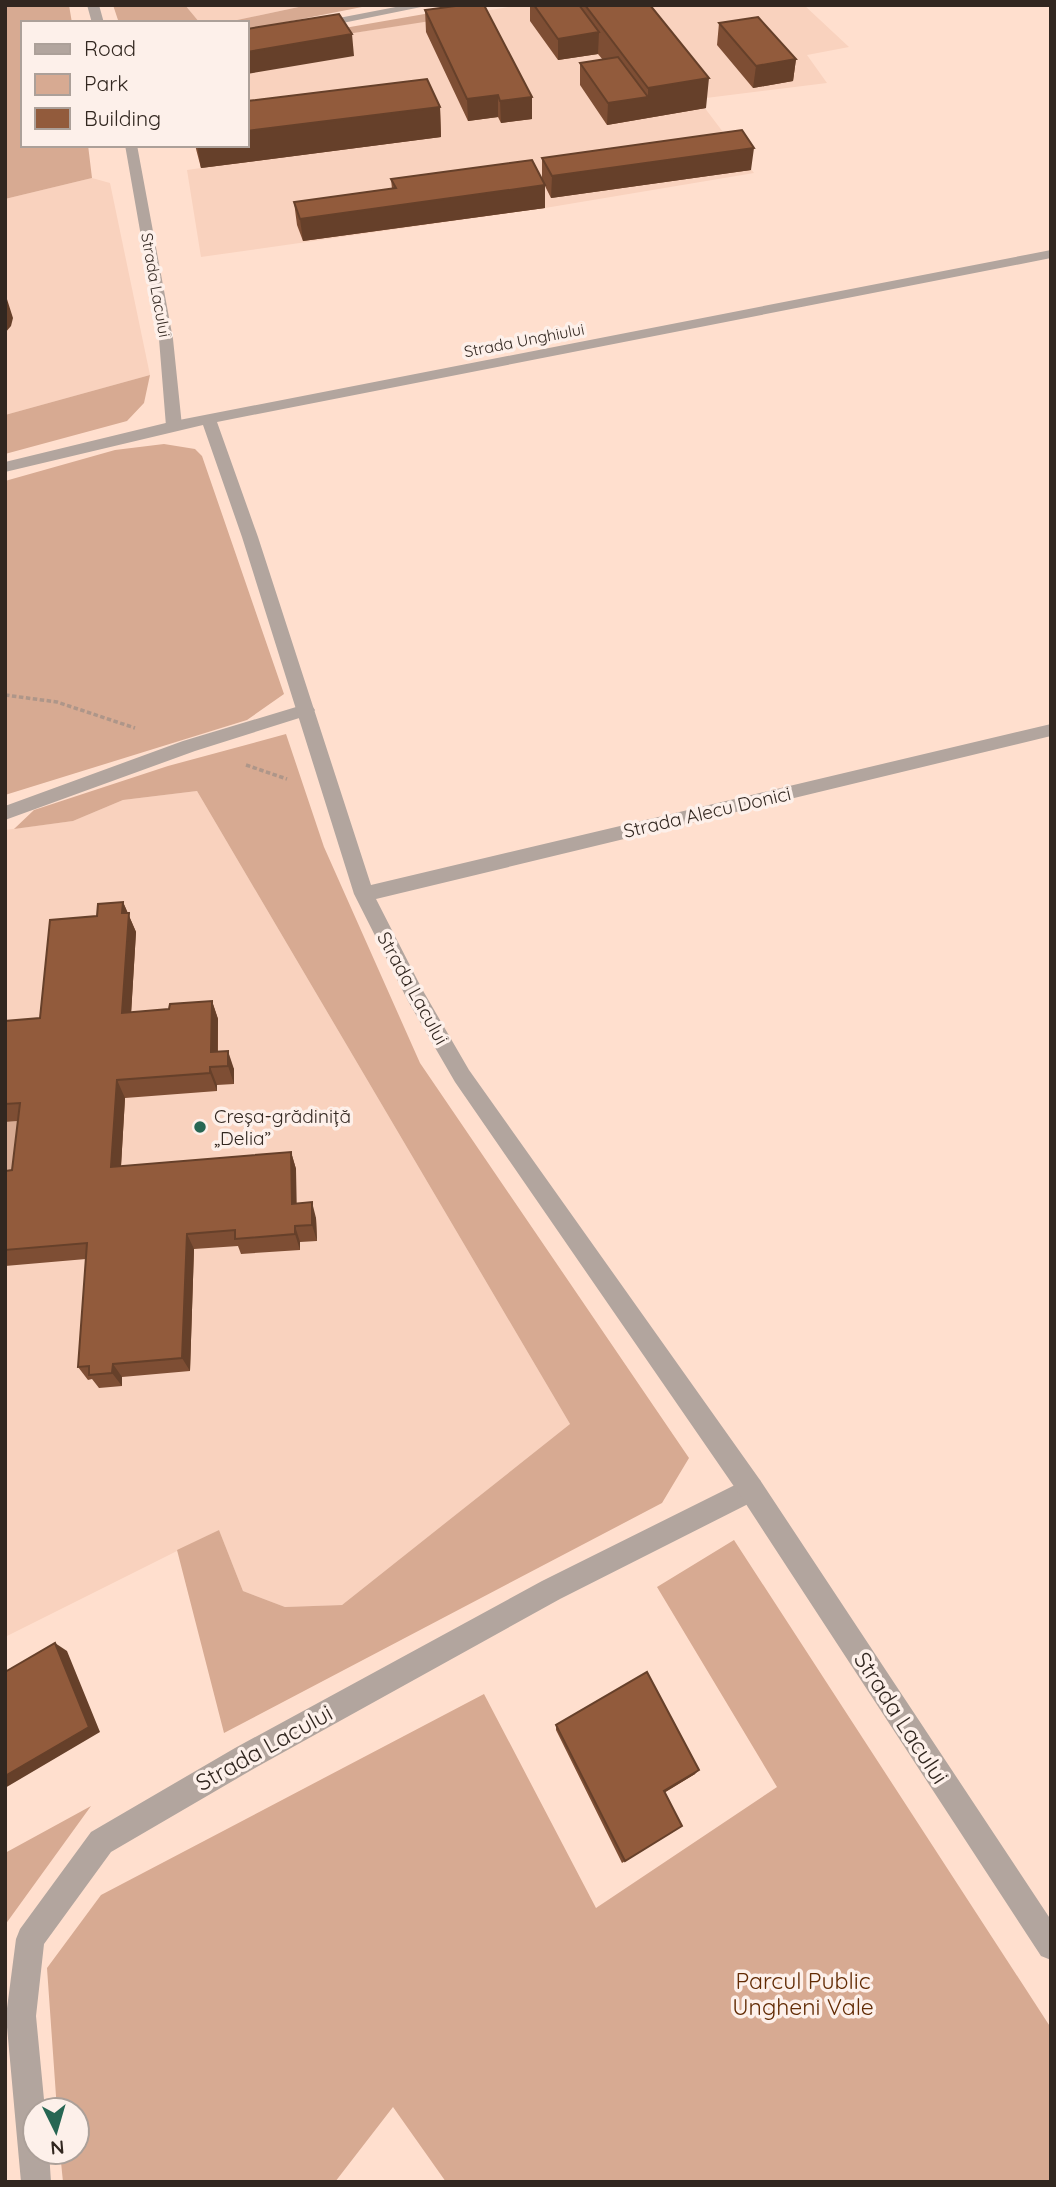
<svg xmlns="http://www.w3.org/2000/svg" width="1056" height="2187" font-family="Quicksand,sans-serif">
<rect width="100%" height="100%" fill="#ffdfce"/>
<path fill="#f9d2be" d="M185,5H308L223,23H200Z
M520,5H804L849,47L807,55L827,83L698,99L754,173L545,208L201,257L187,170L201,168L195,145H247V51Z
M92,178L110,183L150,375L5,415V199Z
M197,791L570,1424L342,1605L285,1607L243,1591L219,1530L5,1637V830L73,821L123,800Z"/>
<path fill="#d7aa92" d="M5,5H69L72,23H23V145H88L92,178L5,199Z
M113,5H185L200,23H119Z
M308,5H372L247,30V23H223Z
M459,8L475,14L341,35L247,45Z
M150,375L144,403L127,421L5,454V415Z
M164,444L195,449L202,456L284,694L247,720L5,795V481L115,450Z
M286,734L324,847L420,1063L689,1458L662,1503L224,1733L177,1550L219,1530L243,1591L285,1607L342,1605L570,1424L197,791L123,800L73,821L14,829L34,810L168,766Z
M31,1120L23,1187L5,1188V1122Z
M734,1540L1051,2028V2182H446L393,2107L335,2182H63L60,2152H77V2110H57L47,1968L101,1895L484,1694L596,1908L777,1787L657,1587Z
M91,1806L5,1925V1853Z"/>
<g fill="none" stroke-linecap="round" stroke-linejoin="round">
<path stroke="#ae9689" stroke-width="3.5" stroke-dasharray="4.5 2.5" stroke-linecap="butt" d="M5,695L57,702L135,728
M246,765L287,779"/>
<path fill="#b2a59e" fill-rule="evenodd" d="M87,5H99L104,23H92Z
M406,5H431L318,28L312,25L318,22Z
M125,145H137L173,339L182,426L174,431L166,426L159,339Z
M306,704L312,706L315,710L312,714L195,751L5,820V806L183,741Z
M751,1477L760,1480L763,1489L760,1498L560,1599L255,1768L111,1852L44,1944L36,2016L45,2110H35V2152H49L51,2182H21L6,2016L16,1939L20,1929L91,1832L235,1748L542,1581Z"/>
<path fill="#b2a59e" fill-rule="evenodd" d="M1051,250V258L217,422L258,537L371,885L1051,724V736L376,899L422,989L469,1070L760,1480L1051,1920V1960L1041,1956L742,1498L455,1082L408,1001L354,894L242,537L203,425L5,472V462L174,421Z"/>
</g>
<path fill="#7e4e34" d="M530,5H650L706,108L607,125L580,85V63L603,60L598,54L558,60L530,21Z
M425,10L532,119L501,123L498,117L468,121L426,32Z
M719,23L796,59L793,81L753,88L717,45Z
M440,107L441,137L201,168L195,145H247Z
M542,158L751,170L551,198L545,186V208L303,241L297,225L294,202L392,189L391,179L542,180Z
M123,902L136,932L131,1013L169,1009L212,1001L218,1019V1052L234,1069V1084L217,1085V1091L125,1098L121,1166L291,1152L296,1169V1203L316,1218L317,1241L300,1242V1250L241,1254L238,1246L194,1249L190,1371L122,1377V1386L99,1388L92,1379L88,1380L78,1367L86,1259L5,1266V1171L12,1170L18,1121L5,1122V1021L40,1018L97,916Z
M556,1725L695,1774L664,1793L682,1826L622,1863L556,1730Z"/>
<path fill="#66402a" d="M599,32L598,54L558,60V39Z
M352,34L354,56L247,74V52Z
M796,59L793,81L753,88L756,66Z
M709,78L706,108L607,125L608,103L648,97V88Z
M498,95V117L468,121L467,99Z
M532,97V119L501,123L500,101Z
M440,107L441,137L201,168L197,145H247V131Z
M754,148L751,170L551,198L552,176Z
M545,185V208L303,241L300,219Z
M6,296L13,318L11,326L5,333Z
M123,902L136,932L130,1032L122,1013Z
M212,1001L218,1019L217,1067L211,1052Z
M228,1051L234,1069V1084L228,1066Z
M210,1067L217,1085V1091L210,1073Z
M117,1080L125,1098L120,1183L111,1167Z
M291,1152L296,1169L297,1219L292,1204Z
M312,1202L316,1218L317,1241L312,1225Z
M295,1226L300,1242V1250L295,1234Z
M187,1234L194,1249L190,1371L182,1358Z
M113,1364L122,1377V1386L112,1373Z
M55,1643L67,1651L100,1732L5,1788V1776Z
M699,1770L695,1774L660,1795L664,1791Z"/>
<path fill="#925b3c" stroke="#66402a" stroke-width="2" d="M463,5H484L532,97L500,101L498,95L467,99L425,10Z
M534,5H579L599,32L558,39Z
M585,5H650L709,78L648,88Z
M339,14L352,34L247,52V29Z
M758,17L796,59L756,66L719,23Z
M618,57L648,97L608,103L580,63Z
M427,79L440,107L247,131V101Z
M742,130L754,148L552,176L542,158Z
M532,160L545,185L300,219L294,202L396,188L391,179Z
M123,902L122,913H129L122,1013L169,1009L170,1004L212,1001L211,1052L228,1051V1066L210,1067V1073L117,1080L111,1167L291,1152L292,1204L312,1202V1225L295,1226V1234L235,1239V1230L187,1234L182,1358L113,1364L112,1373L89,1375V1366L78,1367L87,1243L5,1250V1171L12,1170L20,1103L5,1104V1021L40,1018L50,920L97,916L98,904Z
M55,1643L89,1727L5,1776V1672Z
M647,1672L699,1770L664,1791L682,1826L625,1861L556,1725Z"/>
<circle fill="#276653" stroke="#fdf0ea" stroke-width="2.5" cx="200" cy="1127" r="7"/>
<g text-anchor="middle" stroke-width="7" stroke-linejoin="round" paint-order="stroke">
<g font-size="16" fill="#322720" stroke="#fdf0ea">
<text transform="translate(156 285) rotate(80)" y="6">Strada Lacului</text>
<text transform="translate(524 340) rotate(-11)" y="6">Strada Unghiului</text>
</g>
<g font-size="19" fill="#322720" stroke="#fdf0ea">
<text transform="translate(707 812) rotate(-13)" y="7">Strada Alecu Donici</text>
<text transform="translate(413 988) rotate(61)" y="7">Strada Lacului</text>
</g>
<g font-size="19" fill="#322720" stroke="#fdf0ea" text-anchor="start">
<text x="214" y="1123">Creșa-grădiniță<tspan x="214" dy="22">„Delia”</tspan></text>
</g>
<g font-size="23" fill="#322720" stroke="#fdf0ea">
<text transform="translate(901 1718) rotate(57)" y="8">Strada Lacului</text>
<text transform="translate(264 1748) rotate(-29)" y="8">Strada Lacului</text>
</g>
<g font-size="23" fill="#622b04" stroke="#fdf0ea">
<text x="803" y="1989">Parcul Public<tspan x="803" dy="26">Ungheni Vale</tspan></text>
</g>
</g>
<rect width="1056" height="2187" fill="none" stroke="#322720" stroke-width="14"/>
<rect x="21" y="21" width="228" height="126" fill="#fdf0ea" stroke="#aca099" stroke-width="2"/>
<rect x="35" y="44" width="35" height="10" fill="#b2a59e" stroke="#aca099" stroke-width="2"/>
<text x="84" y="56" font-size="21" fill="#322720">Road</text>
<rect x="35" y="74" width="35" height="21" fill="#d7aa92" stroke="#aca099" stroke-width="2"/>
<text x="84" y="91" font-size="21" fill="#322720">Park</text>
<rect x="35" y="108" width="35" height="21" fill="#925b3c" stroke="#aca099" stroke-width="2"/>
<text x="84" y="126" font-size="21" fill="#322720">Building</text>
<g transform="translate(56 2131) rotate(175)"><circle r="33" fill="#fdf0ea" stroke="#aca099" stroke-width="2"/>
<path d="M0-5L12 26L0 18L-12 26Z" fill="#276653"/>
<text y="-10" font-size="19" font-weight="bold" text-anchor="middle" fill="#322720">N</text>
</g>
</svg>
